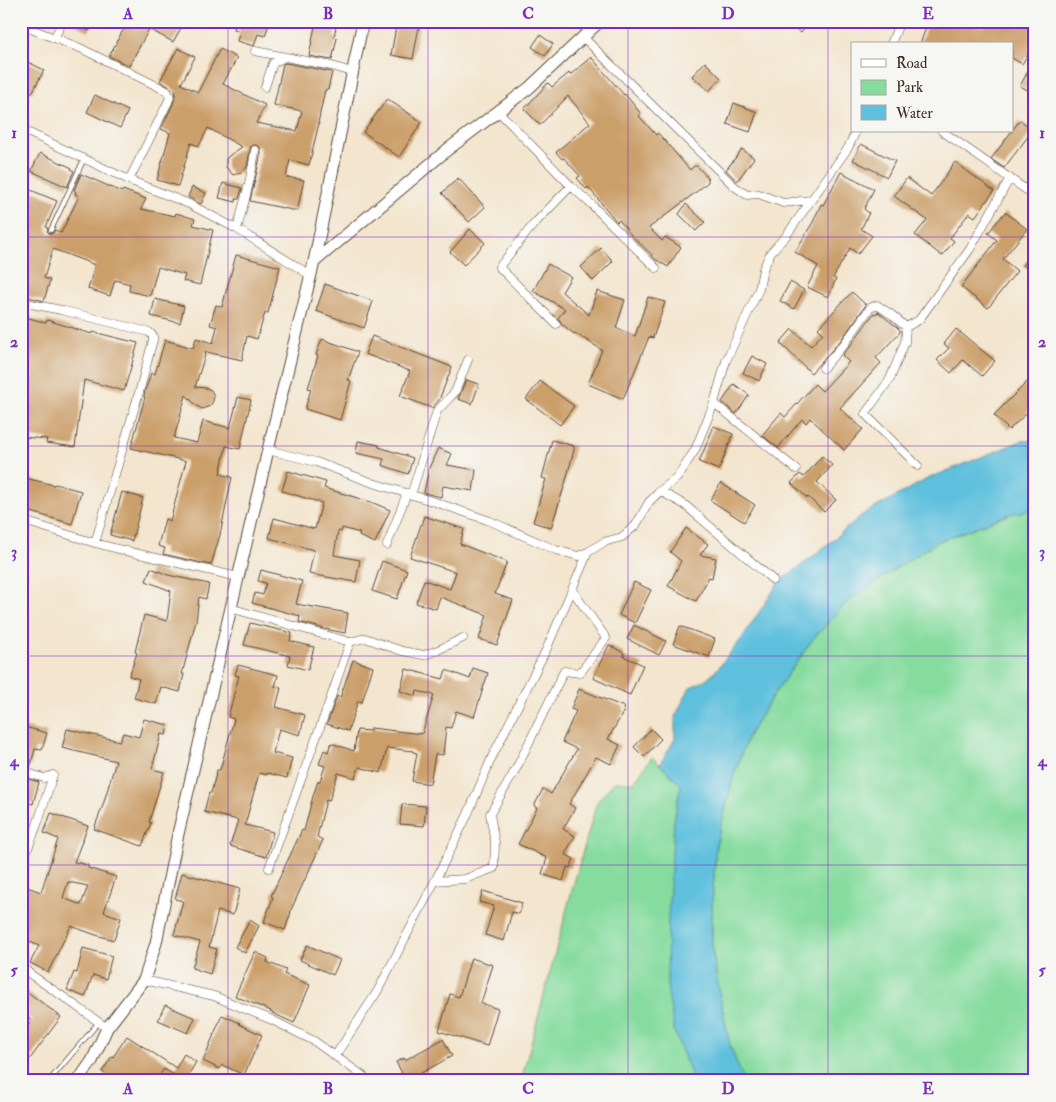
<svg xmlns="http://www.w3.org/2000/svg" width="1056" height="1102" font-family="'IM FELL Double Pica',serif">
<rect width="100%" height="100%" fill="#f6f6f2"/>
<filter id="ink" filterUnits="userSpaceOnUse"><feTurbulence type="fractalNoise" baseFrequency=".02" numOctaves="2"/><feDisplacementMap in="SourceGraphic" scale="10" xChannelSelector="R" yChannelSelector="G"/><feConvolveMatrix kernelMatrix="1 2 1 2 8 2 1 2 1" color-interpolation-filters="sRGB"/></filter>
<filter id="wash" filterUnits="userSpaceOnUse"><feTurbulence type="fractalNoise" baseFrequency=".0096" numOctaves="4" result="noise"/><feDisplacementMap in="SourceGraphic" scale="20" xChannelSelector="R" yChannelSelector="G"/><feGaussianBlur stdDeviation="1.12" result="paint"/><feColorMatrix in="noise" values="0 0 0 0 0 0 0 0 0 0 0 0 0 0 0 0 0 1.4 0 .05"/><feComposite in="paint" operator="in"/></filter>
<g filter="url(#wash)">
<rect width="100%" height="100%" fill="#f3e5ce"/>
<path fill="#86dc9f" stroke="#60835e" d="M1035,509V1081H744L730,1046L721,1002L712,949V905L716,845L734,775L748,736L776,691L813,639L846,603L904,563L937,542L1010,514Z
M652,757L681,785L674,821V1031L694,1081H521L569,901L597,802L614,782H634Z"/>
<path fill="#5ec0dd" stroke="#4c757e" d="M1035,440V509L1010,514L937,542L904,563L846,603L813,639L776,691L748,736L734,775L716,845L712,905V949L721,1002L730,1046L744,1081H694L674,1031L667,986L668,917L674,821L681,785L660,764L675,739V717L690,687L700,683L714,673L742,638L779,582L815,555L862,515L927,479L1021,441Z"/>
<g id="blocks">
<path fill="#cb9f6b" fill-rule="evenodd" d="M69,21H94L89,31Z
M128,21H185L173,42L149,29L129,66L109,56Z
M236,21H270L265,36L258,34L254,46L237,41L240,31L234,29Z
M316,21H337L334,37L337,38L332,60L309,56Z
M397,21H420L413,59L391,55Z
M787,21H810L801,33Z
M932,21H971L983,27L986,21H1035V26L1030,33L1035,36V43L1022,64L1012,58V44H920L927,25L930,26Z
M540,35L553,44L545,56L532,47Z
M178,48L195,57L181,84L198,92L220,49L237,58L223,84L265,105L256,123L297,131L302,111L274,105L283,64L286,63L332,72L328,90H325L318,123H319L309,165L290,160L286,177L304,180L297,211L250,201L257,171L261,153L260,147L256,145L251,146L247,167L241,172L233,175L226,167V159L230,155L242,147L208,128L199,146L191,143L178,186L157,180L170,133L161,129L173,104L176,91L160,81Z
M591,57L624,95L625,94L641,114L639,116L656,135L658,133L690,170L694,166H697L708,178V182L700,189L649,228L662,241L665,237L681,247L668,267L655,259L653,257V256L631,235L619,220L617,222L588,187L586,189L577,178L580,176L564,158L562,159L556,152L590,123L568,96L540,125L524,109L548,83L552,87L569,73L570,75Z
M1035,58V94L1020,86Z
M24,60L44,70L32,93L21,87V66Z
M705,62L721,78L709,91L692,76Z
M95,95L128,111L120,128L87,112Z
M387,99L422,122L399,157L363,132Z
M734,103L757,112L750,132L727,124Z
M1020,120L1033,130L1004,168L991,159Z
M861,144L895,161L887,177L853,160Z
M742,149L754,158L737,181L726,170Z
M40,153L72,168L71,169L74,171L67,187L31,171Z
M955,162L994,191L975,217L969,213L950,238L954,241L942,256L915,235L927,220L894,196L907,178L931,196Z
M841,172L874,189L864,209L869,213L861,229L872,236L858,254L850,248L833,278L836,279L828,297L807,287L818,266L795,252L813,222L821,204L823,205Z
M81,174L122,192L123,190L146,199L141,209L175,216L176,213L195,219L193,225L213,230L200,285L183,281L185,275L158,267L150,296L129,291L130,284L115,280L110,296L88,289L95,265L53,249L44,278L50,280L44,301L21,295V257L27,238L21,235V186L57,201L46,227L48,228L47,231L50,234L53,233L55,230L61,233L79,196L75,194L76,192L74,190Z
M458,178L485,207L469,222L442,193Z
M223,183L242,188L239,199H236V202L219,198Z
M192,187L206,193L201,204L188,197Z
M686,204L705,222L696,231L679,214Z
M1005,212L1027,229L1003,259L1017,271L988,308L961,287L997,240L988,233Z
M470,229L485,243L464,265L450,252Z
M601,248L613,261L593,281L581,267Z
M1035,251V274L1023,265Z
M236,255L280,267L268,313H265L257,339L247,336L242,360L206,352L195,387L206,388L211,390L214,396L213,401L210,406L202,409L197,406L186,395L174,438L197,443L203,421L230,428L238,397L251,400L240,449L226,446L220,474L232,477L220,535L211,565L163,554L165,548L158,546L165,519L170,521L186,461L131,448L145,397H144L145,391L151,373L155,374L165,340L193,348L196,338L213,343L217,327L210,325L216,305L222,307Z
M548,264L571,277L562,292L589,315L597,291L625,300L616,328L635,336L648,297L665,302L653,338L649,337L623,399L588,384L602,350L575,333L574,334L562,324L561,322L558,318L565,309L533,291Z
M790,282L804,290L794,309L780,301Z
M325,284L373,301L364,328L316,311Z
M852,292L866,305L841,340L811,373L780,343L792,329L811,346L823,333L818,328Z
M155,299L184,306L180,323L151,316Z
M878,312L898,328L900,330V332L876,358L881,363L840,408L863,429L844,450L810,418L806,423L802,419L778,448L762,435L781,413L785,417L815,384L822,391L849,362L842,355L850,346L874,313L876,314Z
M26,317L46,323L47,320L92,334L93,332L138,343L124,391L84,380L75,447L46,443L47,439L21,437V399L25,367L21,366V334Z
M956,329L995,361L982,376L963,360L951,373L937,360L949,348L944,344Z
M372,336L452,367L439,400L432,408L400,396L410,371L365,354Z
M322,339L358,352L348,380L351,381L340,420L305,409L311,389L308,388L318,356L316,355Z
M752,356L767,364L759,381L743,373Z
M1035,374V405L1009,430L994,415Z
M466,380L479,384L472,404L458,399Z
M540,381L574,406L560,425L526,399Z
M734,384L749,395L736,414L722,402Z
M714,426L733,434L719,470L699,462Z
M552,440L574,446V450L565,484L551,528L533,522L546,479L542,478Z
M358,441L379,445V447L413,458L408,474L382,465L384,459L356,453Z
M438,448L452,454L447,465L476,470L473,491L443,486L441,497L424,493L429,468Z
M822,456L832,465L817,482L836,500L824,512L808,497L807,498L791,483L800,474L804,477Z
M288,471L326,482L324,488L371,502L390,510L375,543L359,536L360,533L342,528L341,532L338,531L334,555L360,560L356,582L309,574L314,550L269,538L274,518L315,529L322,503L282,491Z
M21,477L54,485L55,484L81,491L72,524L21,509Z
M721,483L755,505L744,522L710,500Z
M122,492L143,498L132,541L110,535Z
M424,516L464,529L460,544L507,562L495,594L513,600L497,645L479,639L487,615L440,597L436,609L416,603L424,580L450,589L456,572L410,557Z
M686,528L708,544L700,555L716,558L712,578L709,577L696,601L668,586L681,561L670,552Z
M382,561L407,570L397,599L372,591Z
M151,568L168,575L209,584L206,599L199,597L196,621L182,674H184L180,692L161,687L156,704L134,698L139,679L129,676L137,653L135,652L144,615L167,621L171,591L146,581Z
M261,570L302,581L296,604L348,613L345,633L325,629L299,622L300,616L252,603L255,593L263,595L266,583L258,581Z
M634,582L651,590L635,623L619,615Z
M250,623L292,633L290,641L314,647L308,670L288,665L290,656L244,645Z
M634,625L666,641L659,655L627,639Z
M680,626L715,639L709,657L673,644Z
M609,645L624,653L623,656L643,665L630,695L593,678Z
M353,660L373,667L362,702L358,701L348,731L327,724L337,696L340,698Z
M238,665L278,675L275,687L281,688L276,707L305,715L300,735L279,729L273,753L292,758L287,778L267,773V775L259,773L245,825L273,832L266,857L230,846L238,820L204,812L209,793H211L217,770H220L234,719L228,717L239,676L235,675Z
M473,668L488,673L474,717L456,711L451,728L446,727L443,755L435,754L430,784L412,781L417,753L413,752V751L387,748L381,773L359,767L355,778L338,773L329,801L326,800L317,837L323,840L290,912H291L285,930L264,922L273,897L271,896L302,830L304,831L313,796L318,781H320L325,766L319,764L324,750L328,752L331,743L354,751L357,730L371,731V728L422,734L434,695L417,691L416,696L400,691L406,669L443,679L446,670L470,679Z
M579,689L624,707L623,710L624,711L608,739L620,745L611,764L596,757L569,804L575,808L563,829L575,836L565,854L574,859L570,868L567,867L563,881L542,874L547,858L518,844L537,808L534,806L543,789L551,794L577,749L562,742L576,711L571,709Z
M144,719L168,725L166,735L161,734L152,769L164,772L149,822L151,823L142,846L94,829L103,805L116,761L62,748L67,729L120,741L123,733L139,737Z
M21,726L47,733L42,750L35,749L30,768L21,766Z
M651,729L661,739L644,757L634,747Z
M21,777L39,782L33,804L21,801Z
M402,804L426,806L424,826L400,824Z
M51,813L88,826L74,862L88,865V868L116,877L104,912L121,918L114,940L96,935L71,926L48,972L30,963L39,946L21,938V904L27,887L41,892L58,839L44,833ZM68,882L88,886L81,905L63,898Z
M182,873L240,889L233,915L218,911L209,947L217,949L210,974L192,968L200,942L174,935L183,901L175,899Z
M483,891L522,903L519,914L512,912L504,941L485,935L494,906L479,902Z
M250,920L259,926L245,953L235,947Z
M307,945L340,960L333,975L300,960Z
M83,948L112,956L106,979L93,975L85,997L67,990L74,972L77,973Z
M255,952L268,958L267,962L286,970L284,974L310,985L294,1023L270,1012L271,1011L235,996Z
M471,958L493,965L481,1003L498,1009L487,1046L439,1031L450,994L459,997Z
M21,987L61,1017L21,1071V1035L32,1020L21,1012Z
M165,1005L195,1018L188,1033L158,1020Z
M222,1015L240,1023L239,1024L262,1035L244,1075L222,1065L220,1069L203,1061Z
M127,1036L176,1068L184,1054L196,1062L185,1081L164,1069L158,1078L153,1075L150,1081H116L102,1072L112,1056L113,1057Z
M443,1039L452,1056L407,1081H389L402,1073L396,1062L404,1058L405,1060Z"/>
</g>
</g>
<g filter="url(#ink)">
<use href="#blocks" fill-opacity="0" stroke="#574638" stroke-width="1"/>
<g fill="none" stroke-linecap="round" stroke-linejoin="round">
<g stroke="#574638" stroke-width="5.5">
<path id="lane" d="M51,230L84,159
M49,1081L99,1022"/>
</g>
<g stroke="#574638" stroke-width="9">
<path id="street" d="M21,25L80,48L167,91L170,97L168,102L129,180
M583,37L734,186L747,195L759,194L783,203L811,200
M54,38L63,21
M891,44L900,21
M255,51L332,66L352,72
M265,87L273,63L285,57
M498,111L571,186L592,205L656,268
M21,129L129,180L189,204L237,229L310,275
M942,131L1035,196
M237,229C244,203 252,177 255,150
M21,302L61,310L149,332L153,336V340L140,389L95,543
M556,324L499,267L533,225L571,186
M906,327L905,342L890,379L865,414L918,466
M823,368L845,343L870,308L877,305L892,315L906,327L919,320L970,249L1010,178
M714,403L796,469
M268,450L316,462L373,483L435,502L490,521L556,550L578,556L588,552L604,542L622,537L636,525L649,502L660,491L677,478L695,450L714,403L726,361L759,289L763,269L771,252L786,236L848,148L856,131
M660,491L685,505L773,580
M411,495L437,411L455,392L468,360
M21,520L95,543L122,550L238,577
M387,545L407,493
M230,608L350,642L365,638L402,651L424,655L438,650L463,638
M21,771L44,778L53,775
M21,866L37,825L53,775
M269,868L331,697L350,642
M435,881L465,879L494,868L495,843L490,814L516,769L564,671L580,673L606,638L572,590
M21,965L30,974L65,998L107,1028
M144,980L214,996L272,1020L314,1041L363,1076L366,1081
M335,1056L377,992L435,881L467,816L492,757L547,648L588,552"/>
</g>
<g stroke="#574638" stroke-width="13">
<path id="secondary" d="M314,262L447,150L529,88L600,21
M78,1081L92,1061L107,1028L144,980L156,943L178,834L268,450L314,262L363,21"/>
</g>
<use href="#lane" stroke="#fff" stroke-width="4"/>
<use href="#street" stroke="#fff" stroke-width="8"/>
<use href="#secondary" stroke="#fff" stroke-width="11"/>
</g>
</g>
<path fill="none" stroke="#7b2cbf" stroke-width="1" stroke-opacity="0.55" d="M228,21V1081M428,21V1081M628,21V1081M828,21V1081M21,237H1035M21,446H1035M21,656H1035M21,865H1035"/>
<rect width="1056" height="1102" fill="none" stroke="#f6f6f2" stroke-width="55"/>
<rect x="851" y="42" width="162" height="90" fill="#f6f6f2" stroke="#aba49d"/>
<rect x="861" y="59" width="25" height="8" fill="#ffffff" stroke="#aba49d"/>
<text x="896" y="68" font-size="15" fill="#3b2a1e">Road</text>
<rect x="861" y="80" width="25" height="15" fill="#86dc9f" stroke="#aba49d"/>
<text x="896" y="92" font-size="15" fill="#3b2a1e">Park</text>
<rect x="861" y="105" width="25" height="15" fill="#5ec0dd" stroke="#aba49d"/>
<text x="896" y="118" font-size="15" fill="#3b2a1e">Water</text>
<rect x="28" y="28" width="1000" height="1046" fill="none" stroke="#7b2cbf" stroke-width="2"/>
<g font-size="16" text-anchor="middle" font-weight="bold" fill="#7b2cbf">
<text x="128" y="19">A</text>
<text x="328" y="19">B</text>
<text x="528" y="19">C</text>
<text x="728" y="19">D</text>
<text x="928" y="19">E</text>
<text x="14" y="138">1</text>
<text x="1042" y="138">1</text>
<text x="14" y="347">2</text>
<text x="1042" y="347">2</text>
<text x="14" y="557">3</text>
<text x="1042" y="557">3</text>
<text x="14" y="766">4</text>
<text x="1042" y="766">4</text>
<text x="14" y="975">5</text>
<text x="1042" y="975">5</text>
<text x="128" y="1094">A</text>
<text x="328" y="1094">B</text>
<text x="528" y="1094">C</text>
<text x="728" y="1094">D</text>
<text x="928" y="1094">E</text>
</g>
</svg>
